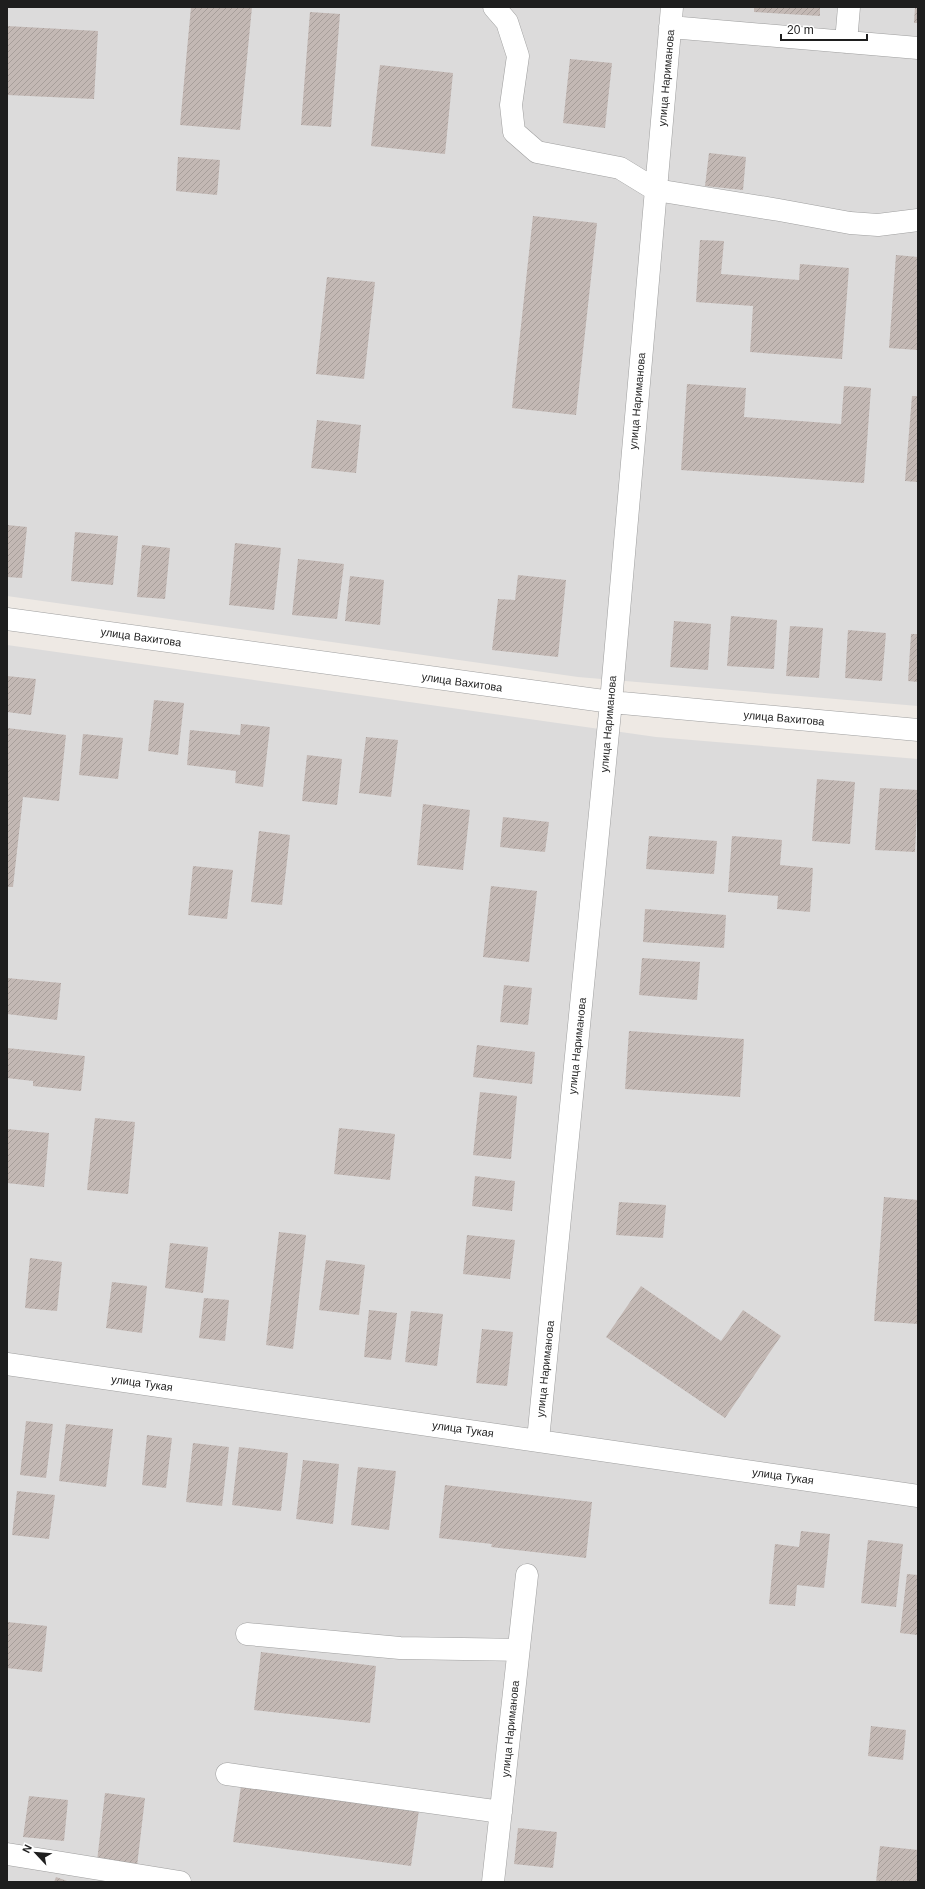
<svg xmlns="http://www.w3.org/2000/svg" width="925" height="1889" font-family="Helvetica,sans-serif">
<defs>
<pattern id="building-hatch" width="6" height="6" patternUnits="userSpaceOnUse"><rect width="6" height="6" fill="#c3b8b4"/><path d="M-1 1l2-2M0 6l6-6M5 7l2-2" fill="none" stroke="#a79e9a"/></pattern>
</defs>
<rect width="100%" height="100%" fill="#eee9e4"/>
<path fill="#dcdbdb" d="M7,7H918V706L578,677L7,596Z
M7,645L656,737L918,759V1882H7Z"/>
<path fill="url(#building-hatch)" d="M191,7H252L240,130L180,125Z
M754,7H820V16L754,12Z
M915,7H918V23H914Z
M310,12L340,14L331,127L301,125Z
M7,26L98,31L94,99L7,95Z
M570,59L612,63L605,128L563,123Z
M380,65L453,73L445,154L371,146Z
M709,153L746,157L743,190L705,186Z
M178,157L220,160L217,195L176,191Z
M533,216L597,223L576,415L512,408Z
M700,240L724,241L721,274L799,280L800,264L849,268L842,359L750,352L753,306L696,302Z
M896,255L918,257V350L889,348Z
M327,277L375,282L364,379L316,374Z
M687,384L746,388L744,417L841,424L844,386L871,388L864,483L681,470Z
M912,396H918V482L905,481Z
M317,420L361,425L356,473L311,468Z
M7,525L27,527L22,578L7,577Z
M75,532L118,536L113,585L71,581Z
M235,543L281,548L274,610L229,605Z
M142,545L170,548L165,599L137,597Z
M298,559L344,564L337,619L292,615Z
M518,575L566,580L558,657L492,650L498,599L515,600Z
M350,576L384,580L380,625L345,621Z
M731,616L777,620L774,669L727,666Z
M674,621L711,624L708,670L670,667Z
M790,626L823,628L819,678L786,676Z
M848,630L886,633L882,681L845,678Z
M911,634H918V682L908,681Z
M7,676L36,679L31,715L7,712Z
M154,700L184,703L178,755L148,751Z
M241,724L270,727L263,787L235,783L236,771L187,765L190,730L240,735Z
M7,728L66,735L59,801L23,797L13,887H7Z
M83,734L123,738L118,779L79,775Z
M366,737L398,740L391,797L359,793Z
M307,755L342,759L337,805L302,801Z
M817,779L855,782L850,844L812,841Z
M880,788L918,790L915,852L875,850Z
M423,804L470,810L463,870L417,865Z
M503,817L549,822L545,852L500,847Z
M259,831L290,835L282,905L251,902Z
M649,836L717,841L714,874L646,869Z
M732,836L782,840L780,865L813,868L810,912L777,909L778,896L728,892Z
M193,866L233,870L227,919L188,915Z
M491,886L537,891L529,962L483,957Z
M645,909L726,915L724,948L643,942Z
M642,958L700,962L697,1000L639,995Z
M7,978L61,983L57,1020L7,1014Z
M504,985L532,988L528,1025L500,1022Z
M629,1031L744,1039L740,1097L625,1089Z
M477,1045L535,1052L532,1084L473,1077Z
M7,1048L85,1056L81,1091L33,1086V1081L7,1078Z
M480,1092L517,1096L511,1159L473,1155Z
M95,1118L135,1122L128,1194L87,1190Z
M339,1128L395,1134L390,1180L334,1174Z
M7,1129L49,1133L44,1187L7,1183Z
M475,1176L515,1181L512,1211L472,1206Z
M884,1197L918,1200V1324L874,1321Z
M619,1202L666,1205L663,1238L616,1235Z
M279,1232L306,1235L293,1349L266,1345Z
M467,1235L515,1240L510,1279L463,1274Z
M170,1243L208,1247L203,1293L165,1288Z
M30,1258L62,1262L57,1311L25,1308Z
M326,1260L365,1265L359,1315L319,1310Z
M112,1282L147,1286L142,1333L106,1328Z
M641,1286L721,1341L743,1310L781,1336L725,1418L606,1337Z
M204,1298L229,1300L225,1341L199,1338Z
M369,1310L397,1313L391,1360L364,1357Z
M411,1311L443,1314L437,1366L405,1362Z
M482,1329L513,1332L507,1386L476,1383Z
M26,1421L53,1424L46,1478L20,1475Z
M66,1424L113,1429L106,1487L59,1481Z
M147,1435L172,1438L166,1488L142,1485Z
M193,1443L229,1447L222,1506L186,1502Z
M239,1447L288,1453L281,1511L232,1505Z
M303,1460L339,1464L333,1524L296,1519Z
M358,1467L396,1471L389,1530L351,1525Z
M445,1485L592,1502L586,1558L491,1547L492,1544L439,1538Z
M17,1491L55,1495L49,1539L12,1535Z
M801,1531L830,1534L824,1588L797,1585L795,1606L769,1604L775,1544L799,1547Z
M868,1540L903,1544L896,1607L861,1603Z
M907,1574L918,1575V1635L900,1633Z
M7,1622L47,1626L42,1672L7,1668Z
M261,1652L376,1666L370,1723L254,1710Z
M871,1726L906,1730L903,1760L868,1756Z
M241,1786L419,1810L411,1866L233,1842Z
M105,1793L145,1798L137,1866L97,1861Z
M29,1796L68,1800L64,1841L23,1837Z
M518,1828L557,1832L553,1868L514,1864Z
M880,1846L918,1850V1882H876Z
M56,1877L70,1882H54Z"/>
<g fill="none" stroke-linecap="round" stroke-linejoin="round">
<g stroke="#9f9f9f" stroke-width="23">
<path id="minor" d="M494,7L507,22L518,56L511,105L514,132L537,152L620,168L656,190L779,210L850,223L878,225L918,220
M670,27L918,48
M846,42L849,7
M7,619L611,702L918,730
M7,1364L918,1496
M538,1440L611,702L672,7
M247,1634L400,1648L518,1650
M227,1774L501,1812
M7,1854L180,1882
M493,1882L527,1575"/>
</g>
<use href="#minor" stroke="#fff" stroke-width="22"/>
</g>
<g text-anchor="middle" stroke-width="3" stroke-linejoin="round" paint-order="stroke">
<g font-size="11" fill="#1e1e1e" stroke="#fff">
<text transform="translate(666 78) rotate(-85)" y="4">улица Нариманова</text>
<text transform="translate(637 401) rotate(-85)" y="4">улица Нариманова</text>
<text transform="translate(141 637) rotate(8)" y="4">улица Вахитова</text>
<text transform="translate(462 682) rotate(8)" y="4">улица Вахитова</text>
<text transform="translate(784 718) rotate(5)" y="4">улица Вахитова</text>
<text transform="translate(608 724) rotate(-85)" y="4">улица Нариманова</text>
<text transform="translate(577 1046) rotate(-84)" y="4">улица Нариманова</text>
<text transform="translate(545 1369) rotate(-84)" y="4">улица Нариманова</text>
<text transform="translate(142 1383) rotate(8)" y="4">улица Тукая</text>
<text transform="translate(463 1429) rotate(8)" y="4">улица Тукая</text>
<text transform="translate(783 1476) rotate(8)" y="4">улица Тукая</text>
<text transform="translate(510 1729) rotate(-84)" y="4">улица Нариманова</text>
</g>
</g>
<rect width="925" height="1889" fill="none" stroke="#1e1e1e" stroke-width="16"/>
<g transform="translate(36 1853) rotate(296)" stroke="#ffffff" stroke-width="3" paint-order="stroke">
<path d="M0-3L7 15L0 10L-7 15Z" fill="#1e1e1e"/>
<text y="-6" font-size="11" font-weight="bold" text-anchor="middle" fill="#1e1e1e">N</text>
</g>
<path d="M781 34v6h86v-6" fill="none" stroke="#1e1e1e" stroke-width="2"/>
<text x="787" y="34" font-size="12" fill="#1e1e1e" stroke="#ffffff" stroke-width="3" paint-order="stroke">20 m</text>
</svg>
